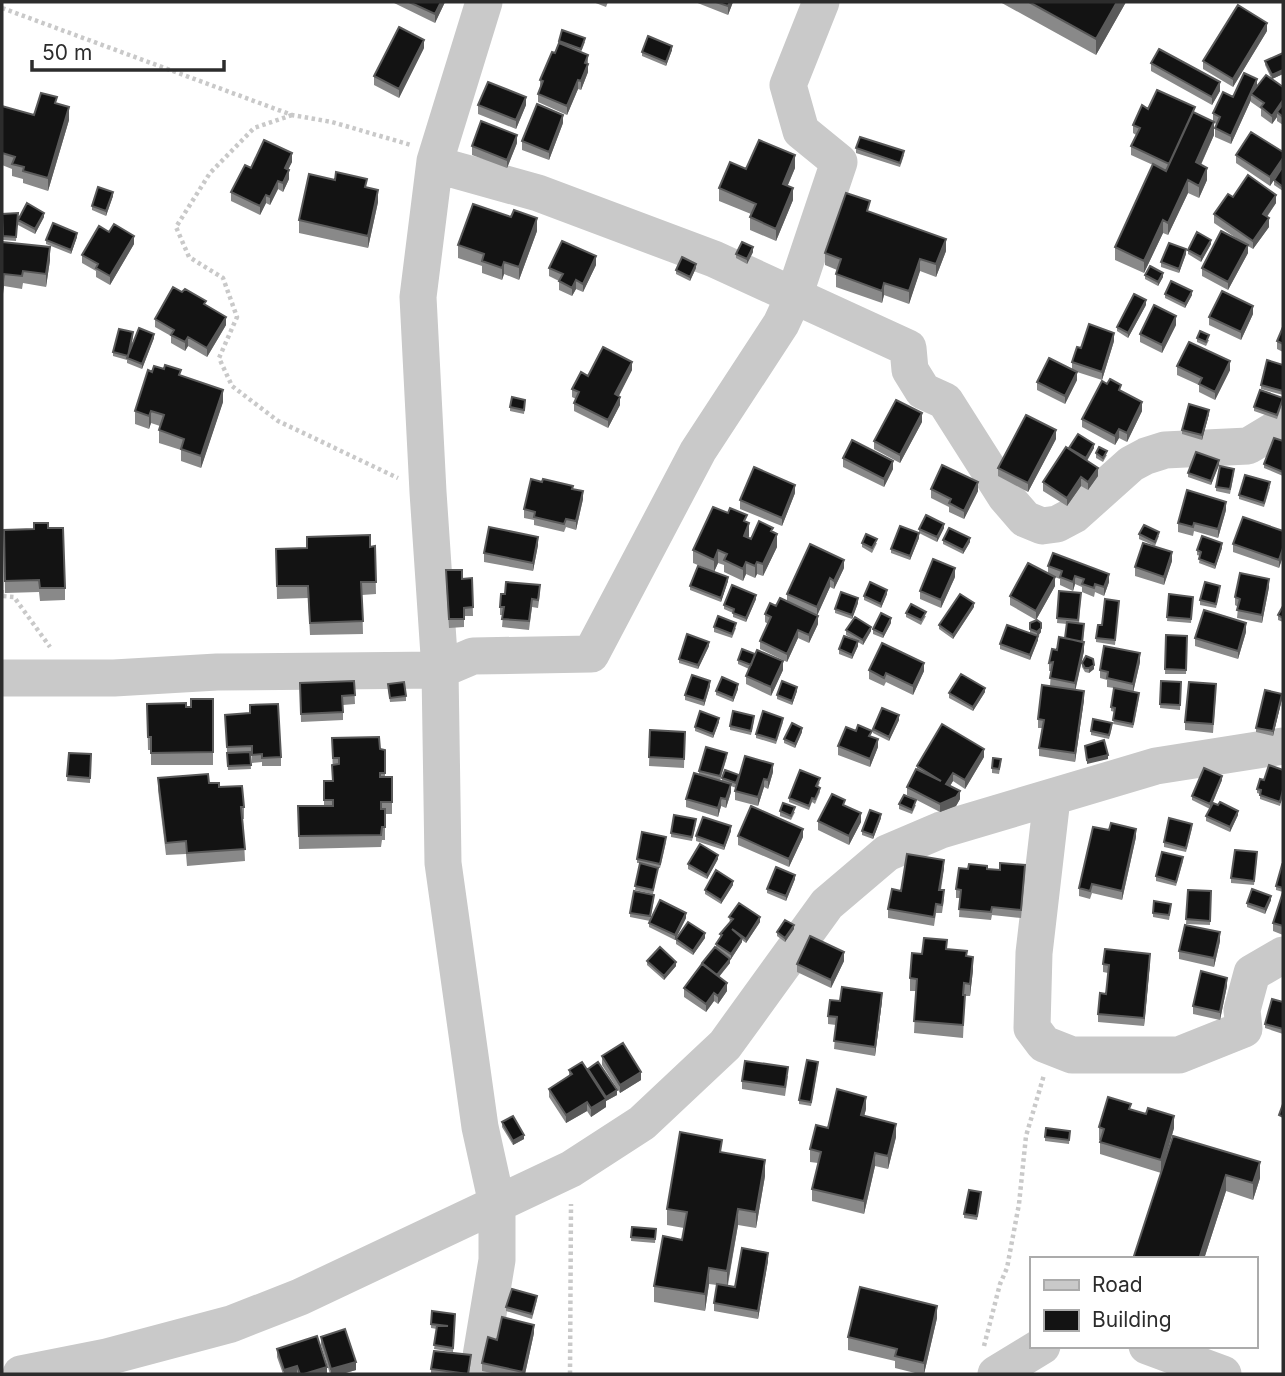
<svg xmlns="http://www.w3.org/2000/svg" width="1285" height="1376" font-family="Inter,sans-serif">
<rect width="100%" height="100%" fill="#fff"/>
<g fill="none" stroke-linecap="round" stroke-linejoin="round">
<path stroke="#c9c9c9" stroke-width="4.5" stroke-dasharray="3.5 3.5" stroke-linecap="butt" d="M2,8L292,115L332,122L411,145
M292,115L254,128L210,173L176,227L189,257L223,278L237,317L219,358L232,386L278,421L398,478
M2,590V596L14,597L50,647
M984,1346L1000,1284L1007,1268L1019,1204L1026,1136L1044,1075
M570,1374L571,1204"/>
<path stroke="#c9c9c9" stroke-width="37" d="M435,161L448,168L538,193L714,259L908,348L910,370L923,391L945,401L1006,497L1025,519L1042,526L1057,524L1074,515L1131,464L1146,456L1165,450L1248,446L1283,425
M2,678H114L217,672L440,670L473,656L591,654L698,451L781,324L794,296L839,162L801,131L788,85L821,2
M1052,798L1034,953L1032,1028L1044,1044L1072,1055H1179L1244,1029L1242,1010L1252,973L1283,955
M1147,1346L1223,1374
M21,1374L107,1357L231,1324L300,1297L571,1169L642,1123L725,1045L827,904L887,853L941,830L1156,766L1283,746
M478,1374L497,1260V1204L480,1127L443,863L440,670L428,492L418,297L435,161L484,2
M996,1374L1042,1346"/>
</g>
<path fill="#898989" d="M392,2H445L435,23Z
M593,2H608L606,7Z
M695,2H733L728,15Z
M1000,2H1126L1096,55Z
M1267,31L1233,87L1203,69V61Z
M559,41L585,42L581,52L588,55V72L581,90L578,89L567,115L538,102V94L540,88V80L555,53Z
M424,48L399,98L374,85V76Z
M672,50L666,66L642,56V52Z
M1283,53V74L1272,79L1282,86L1283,83V125L1277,121V117L1272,124L1261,116V109L1251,102V100L1231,144L1215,137V128L1217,124L1214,123V135L1201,165L1207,180L1199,198L1188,193L1168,235L1163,233L1144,273L1115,260V247L1153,165L1131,155V146L1136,135L1133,133V125L1148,109L1195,113L1213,121V113L1233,97L1257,87L1271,78L1265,65V61Z
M1151,63L1220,91L1212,105L1151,71Z
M57,104L69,120L48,191L23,183V179L12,176V169L2,165V106L34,115Z
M478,105H526L516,129L478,114Z
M563,123L549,160L522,150V141Z
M517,143L507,168L472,155V146Z
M856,148L904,155L900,167L856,153Z
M1236,155L1283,166V191L1274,185V180L1270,186L1236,163Z
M292,162L288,169L289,179L283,192L278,189L270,205L266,203L260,215L231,201V192L251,168Z
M795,168L788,185L793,200L776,241L750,230V217L751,214L719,201V188L746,169Z
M367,187L378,202L368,248L299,233V220Z
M113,196L106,216L92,210V206Z
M1233,197L1276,203L1267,217L1269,227L1253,249L1248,246V253L1228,290L1202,276V268L1239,240L1214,223V214Z
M870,212L946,251L936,277L920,271L909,304L884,295L882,303L836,287V274L837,270L825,265V253Z
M18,213L16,241L3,240V237L2,236V214Z
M44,217L35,234L18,225V220Z
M537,231L519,280L504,274L502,280L482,273V266L458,258V245Z
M109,232L134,244L110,285L96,277V271L82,263V255Z
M77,237L71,254L46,244V240Z
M2,242L50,260L46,287L23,283L22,289L4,286Z
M1211,244L1201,262L1188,254V250Z
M753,252L747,264L736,258V254Z
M1186,254L1179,273L1161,267V262Z
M596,265L583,292L576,289L572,296L559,290V281L549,276V268Z
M696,268L690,281L676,274V270Z
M1145,275L1163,277L1158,286L1145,279Z
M1165,294L1192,295L1185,308L1165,298Z
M206,305L226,325L207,357L188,346L185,351L171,343V336L155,327V319Z
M1146,305L1128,338L1117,331V327Z
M1253,314L1241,340L1209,325V317Z
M1176,325L1162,353L1140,342V334Z
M1283,327V352L1277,349V341Z
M133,337L129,353L154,338L142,369L127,363V360L113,356V352Z
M1197,338L1209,340L1206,346L1197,342Z
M1114,341L1102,380L1077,372V380L1065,404L1037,390V382L1072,370V362L1081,348Z
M1283,365V395L1261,389V385Z
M1177,366L1230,370L1215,400L1199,392V385L1177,375Z
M632,370L619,396L620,405L608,428L574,411V403L576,399L572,397V389L588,376Z
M152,372L181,375L223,402L201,468L181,461V450L159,443V430L160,426L151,423L149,429L135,424V411Z
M1121,391L1142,411L1127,442L1119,438L1115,445L1082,427V419Z
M1283,402L1277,419L1254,411V407Z
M525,404L524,414L510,411V407Z
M1209,414L1202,440L1182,434V430Z
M922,422L900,463L874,449V441Z
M1056,439L1028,492L998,476V468Z
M1283,441V476L1264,468V464Z
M1069,448H1094L1087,461L1098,476L1088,490L1081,486L1067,506L1043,491V482L1069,449Z
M1096,453L1107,455L1103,462L1096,458Z
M843,458L893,469L884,487L843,467Z
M1219,465L1211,485L1188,477V473Z
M1234,473L1230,494L1216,491V487Z
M1270,487L1264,507L1239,499V495Z
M573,489L583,499L576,530L566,527L564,532L534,525V520L524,518V509Z
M931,489L978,491L964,519L949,512V507L931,498Z
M795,493L782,526L740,509V500Z
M1226,510L1218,538L1194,531L1193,536L1178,532V523Z
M747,522L749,536L748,538L751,539L773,532L777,547L763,576L757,574L755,578L746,574L743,581L724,572V565L718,563L714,572L728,581L721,602L690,590V586L705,568L693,563V550Z
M48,528L65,588V600L40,601L39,592L5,593L4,542Z
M944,528L937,542L919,533V529Z
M1283,531V556L1279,568L1233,552V544Z
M1139,534L1159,536L1155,546L1139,539Z
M919,538L910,560L891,553V549Z
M943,540L970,542L963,554L943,544Z
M862,543H877L872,553L862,547Z
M538,545L533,571L484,562V553Z
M375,546L376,594L362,595L363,634L310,635L308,598L277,599L276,549Z
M1222,548L1215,569L1199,563L1200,556L1197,555V550Z
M1172,561L1164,585L1135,576V567Z
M1048,566L1109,582L1104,596L1095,592L1094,597L1082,592V587L1075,584L1073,591L1060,585V579L1052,576L1055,586L1036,620L1010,605V596L1048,574Z
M844,568L834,589L830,587L817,615L818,624L809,643L798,638L787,662L760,649V641L768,624L765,622V614L776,606L787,601V594Z
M955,577L941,608L920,599V591Z
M472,578L473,616H464V627L449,628L446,579Z
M1269,587L1262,623L1237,618L1238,607L1235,605V597Z
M1220,590L1216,608L1200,605V600Z
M1059,591L1081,593L1079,624L1084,629L1083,642L1084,651L1075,690L1084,700L1075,762L1039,756V748L1042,728H1038V719L1050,686L1051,671H1049V663L1065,638L1067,624L1057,623Z
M540,593L538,608L532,607L529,630L502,627L503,615H500V607Z
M887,594L881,608L864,600V596Z
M1169,594L1193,597L1191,623L1167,621Z
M756,599L746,622L733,617V613L724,609V605Z
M1119,601L1115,645L1096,642V638L1102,625Z
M858,603L852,619L835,613V609Z
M1283,606V622L1278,620V615Z
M974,607L953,639L939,629V625Z
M906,613L926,616L921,625L906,617Z
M891,623L883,638L873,634V629Z
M1030,623L1041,632L1038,636V640L1030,660L1000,649V644L1030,633Z
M714,627L736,628L732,638L714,632Z
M846,630L871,631L863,645L858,642V646L852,659L839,654V649L856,640L846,635Z
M1246,632L1238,659L1195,646V638Z
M1166,635L1187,636L1186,674H1165Z
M709,646L698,669L679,663V659Z
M738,660L783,670L771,696L746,684V676L749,669L738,664Z
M1140,662L1133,692L1139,697L1133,728L1113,724L1115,712L1111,711V707L1114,688L1107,687V680L1100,678V670Z
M1082,663L1094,669L1089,673L1085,672L1082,667Z
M869,670L924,671L913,695L886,682L884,686L869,679Z
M354,681L355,704L343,705V720L301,722L300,683Z
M1161,681L1181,682L1180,710L1160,708Z
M710,686L704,706L685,700V695Z
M388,688L406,696V701L390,702Z
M738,689L733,702L716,695V691Z
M797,691L792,705L777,699V695Z
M985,692L973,711L949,698V693Z
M1216,692L1213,733L1185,730V722Z
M213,699V765H151V750H148L147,704L191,707Z
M1282,699L1273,736L1256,732V728Z
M225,715L281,757V766H262V762L252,763V754H250L251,769L228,770Z
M754,720L751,735L730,730V726Z
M899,720L889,741L873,733V729Z
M719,722L713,738L695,731V727Z
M783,722L776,744L756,738V734Z
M1112,727L1109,739L1091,735V731Z
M650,730L685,732L684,768L649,766Z
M802,732L795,748L784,743V739Z
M332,738L380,749L385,750V777L392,802V814H385V840H382L381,847L299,849L298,806H324V781H333Z
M838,746L878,747L870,767L838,755Z
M69,753L91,754L90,783L67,781Z
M727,757L720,781H722V778L739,780L736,788L731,786V792L726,808L721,806L718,817L686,807V799L699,774V771Z
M984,757L965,789L953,781L950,786L960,799L956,806L940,812L907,795V787L917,769V766Z
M1001,763L999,774L992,773V768Z
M1283,770V795L1280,806L1260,799V794L1257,793V789L1264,780Z
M773,772L768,789L764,787L758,806L735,800V791Z
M158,778L209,783L219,787L244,807V819H243L245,861L187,866L186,854L166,855L158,790Z
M1222,780L1211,807L1238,815L1230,832L1206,821V816L1210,809L1192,800V796Z
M820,782L818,787L820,792L815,804L812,802L809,810L789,802V798Z
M899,804L916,805L912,814L899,809Z
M845,806L861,822L849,845L818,830V821Z
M780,811L795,812L791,820L780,816Z
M881,818L873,839L862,835V831Z
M696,823L692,841L671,837V833Z
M1192,828L1186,852L1164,847V842Z
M731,831L724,850L696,841V836Z
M738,836L803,837L789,867L738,845Z
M1136,837L1122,900L1092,893L1090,899L1079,896V888Z
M666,842L660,868H658L653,894L635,890L640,863H637V859Z
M1257,857L1254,885L1231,883V878Z
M718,859L707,879L688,869V864Z
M1183,861L1176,886L1156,881V876Z
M1283,866V935L1273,931V923L1283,892L1276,890V886Z
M944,868L941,890L944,899L942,913H936L934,926L888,918V909L901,891Z
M968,869H987L1025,874L1021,918L992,915L991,920L959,917L960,898H956V889Z
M795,879L786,901L767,893V889Z
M733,885L721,904L705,894V890Z
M1188,890L1211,891L1210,925L1186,924Z
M654,899L650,921L630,917V913Z
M1271,900L1265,914L1247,907V903Z
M1171,908L1169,920L1153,917V913Z
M729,917L760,922L746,943L742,940V942L731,959L720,951L730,963L719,977L727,991L718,1004L714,1001L706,1012L684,997V988L716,948V944L720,939V934L730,922Z
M686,918L675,940L649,927V923Z
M794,929L785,942L777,936V932Z
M705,938L693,955L676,944V939Z
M1220,941L1214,967L1179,959V951Z
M947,949L967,956L973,970L970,996H965L963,1038L914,1033L916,991H910V978L922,954Z
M647,961L676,966L664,980L647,965Z
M844,961L831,988L797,972V964Z
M1150,962L1144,1026L1098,1022V1014L1106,994L1108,973L1103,972V964Z
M1227,986L1220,1020L1193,1014V1006Z
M840,1001H882L875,1056L834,1049L836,1025L828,1024V1016Z
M1283,1002V1034L1265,1028V1024Z
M602,1056L641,1080L620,1093L602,1065Z
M818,1066L811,1106L799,1104V1100Z
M569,1070H588L617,1095L606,1101V1107L591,1117L587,1111L566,1123L549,1097V1089L569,1076Z
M788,1076L785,1096L742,1089V1081Z
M866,1109L864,1116L896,1137L888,1169L875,1166L864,1214L812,1201V1189L818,1163L810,1162V1149L828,1128Z
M1131,1110L1146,1114L1174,1128L1163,1167L1260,1178L1253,1200L1226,1191L1204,1259H1133L1161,1173L1100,1154V1140H1099V1127Z
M502,1122L524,1139L513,1145L502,1127Z
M1070,1131L1069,1144L1045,1141V1137Z
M722,1152L765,1176L756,1228L738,1225L728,1285L735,1287L768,1261L758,1319L714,1311V1303L717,1285L709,1284L705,1311L654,1302V1286L682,1240L684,1228L667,1225V1209Z
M981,1196L977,1220L964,1218V1214Z
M632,1227L656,1229L655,1243L631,1241Z
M537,1300L532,1319L506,1311V1307Z
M455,1314L453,1352L434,1349L437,1329L431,1328V1324Z
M937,1318L924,1374H919L895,1368V1361L848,1350V1337Z
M534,1333L525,1374H496L482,1371V1363L497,1340Z
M321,1337L356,1370L342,1374H330L321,1345Z
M277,1349L327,1374H283L277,1357Z
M471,1360L469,1374H431V1369Z"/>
<path fill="#5a5a5a" d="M441,2H445L435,23V14Z
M730,2H733L728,15V6Z
M1117,2H1126L1096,55V39Z
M1267,23V31L1233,87V79Z
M424,40V48L399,98V89Z
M672,46V50L666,66V62Z
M588,64V72L581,90V81Z
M1283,70V74L1272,79V75Z
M1257,79V88L1251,94V100L1231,144V136Z
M578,80V89L567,115V106Z
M1220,82V91L1212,105V97Z
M526,97V105L516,129V120Z
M1283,100V109L1277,112V117L1272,124V116Z
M69,107V120L48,191V178Z
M563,115V123L549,160V152Z
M1214,122V135L1196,175V162Z
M517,135V143L507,168V160Z
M292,153V162L285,176V168Z
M795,155V168L783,196V184Z
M1283,158V166L1270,186V177Z
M1207,168V180L1199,198V186Z
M289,170V179L283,192V183Z
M1188,180V193L1168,235V223Z
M278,181V189L270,205V197Z
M793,188V200L776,241V229Z
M378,190V202L368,248V236Z
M113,192V196L106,216V211Z
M266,195V203L260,215V206Z
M1276,195V203L1263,222V214Z
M44,213V217L35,234V229Z
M537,218V231L519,280V267Z
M1269,218V227L1253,249V241Z
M1163,220V233L1144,273V261Z
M77,233V237L71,254V250Z
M134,236V244L110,285V276Z
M946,239V251L936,277V264Z
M1211,240V244L1201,262V257Z
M1248,245V253L1228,290V282Z
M50,247V260L46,287V274Z
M753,247V252L747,264V259Z
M1186,249V254L1179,273V269Z
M596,256V265L583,292V284Z
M920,259V271L909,304V291Z
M504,262V274L502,280V268Z
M696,264V268L690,281V277Z
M1163,273V277L1158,286V282Z
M4,274V286L2,302V290Z
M576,280V289L572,296V288Z
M884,283V295L882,303V291Z
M1192,291V295L1185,308V304Z
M1146,300V305L1128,338V333Z
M1253,306V314L1241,340V332Z
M1176,316V325L1162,353V345Z
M226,317V325L207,357V348Z
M1114,333V341L1102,380V372Z
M154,334V338L142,369V364Z
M188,337V346L185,351V342Z
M1230,361V370L1215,400V392Z
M632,362V370L615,403V394Z
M1077,372V380L1065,404V396Z
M223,390V402L201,468V456Z
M620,397V405L608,428V420Z
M1142,402V411L1127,442V433Z
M1209,410V414L1202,440V435Z
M151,411V423L149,429V416Z
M922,413V422L900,463V455Z
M1119,429V438L1115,445V436Z
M1056,430V439L1028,492V483Z
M1094,444V448L1086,462V458Z
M1219,460V465L1211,485V481Z
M893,461V469L884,487V479Z
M1098,468V476L1088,490V482Z
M1081,477V486L1067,506V498Z
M978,482V491L964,519V511Z
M795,485V493L782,526V518Z
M583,491V499L576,530V521Z
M1226,502V510L1218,538V529Z
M749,523V536L744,548V536Z
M944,524V528L937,542V537Z
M919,533V538L910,560V556Z
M777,534V547L763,576V564Z
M538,537V545L533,571V563Z
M970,538V542L963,554V550Z
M1222,543V548L1215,569V565Z
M1283,548V556L1279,568V560Z
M718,550V563L714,572V560Z
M1172,552V561L1164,585V577Z
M844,560V568L834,589V581Z
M746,562V574L743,581V569Z
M757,562V574L755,578V566Z
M955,568V577L941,608V600Z
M1109,574V582L1104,596V587Z
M1075,576V584L1073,591V582Z
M728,577V581L721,602V598Z
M1055,577V586L1036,620V611Z
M830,578V587L817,616V607Z
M1269,579V587L1262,623V615Z
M887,590V594L881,608V604Z
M756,595V599L746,622V618Z
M858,598V603L852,619V615Z
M974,603V607L953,639V635Z
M818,616V624L809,643V635Z
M891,618V623L883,638V634Z
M1246,623V632L1238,659V651Z
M871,627V631L863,645V640Z
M1041,628V632L1038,636V640L1030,660V655L1037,636V632Z
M798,630V638L787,662V654Z
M858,641V646L852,659V655Z
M709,642V646L698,669V665Z
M1084,642V651L1075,692V683Z
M1140,653V662L1133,693V684Z
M783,661V670L771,696V687Z
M924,663V671L913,695V686Z
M1094,665V669L1089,673V668Z
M710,681V686L704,706V701Z
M738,684V689L733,702V698Z
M797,687V691L792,705V701Z
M985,688V692L973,711V707Z
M1084,691V700L1075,762V753Z
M1282,694V699L1273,736V731Z
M899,715V720L889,741V737Z
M719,718V722L713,738V734Z
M802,728V732L795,748V744Z
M878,739V747L870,767V759Z
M984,749V757L965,789V780Z
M1108,755V759L1087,764V760Z
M773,764V772L768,789V780Z
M953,773V781L946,792V784Z
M1222,776V780L1210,809V804Z
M764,779V787L758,806V797Z
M731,784V792L726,808V799Z
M960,791V799L956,806L940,812V804Z
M721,798V806L718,817V808Z
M1238,811V815L1230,832V827Z
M861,813V822L849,845V836Z
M881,814V818L873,839V835Z
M731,826V831L724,850V846Z
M803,829V837L789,867V859Z
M1136,829V837L1122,900V891Z
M718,855V859L707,879V875Z
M944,860V868L939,898V890Z
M795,875V879L786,901V896Z
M733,881V885L721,904V900Z
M1271,896V900L1265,914V909Z
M686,913V918L675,940V935Z
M760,917V922L746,943V939Z
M794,925V929L785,942V938Z
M1220,932V941L1214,967V958Z
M705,933V938L693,955V951Z
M742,938V942L731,959V954Z
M844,952V961L831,988V980Z
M1150,954V962L1144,1026V1018Z
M973,957V970L970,996V984Z
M730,959V963L717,979V975Z
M676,962V966L664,980V976Z
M1227,978V986L1220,1020V1012Z
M727,983V991L718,1004V996Z
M714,993V1001L706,1012V1004Z
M882,993V1001L875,1056V1047Z
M641,1072V1080L620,1093V1085Z
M617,1090V1095L606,1101V1097Z
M866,1097V1109L861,1128V1115Z
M606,1099V1107L591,1117V1108Z
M587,1102V1111L566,1123V1115Z
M1174,1116V1128L1161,1173V1160Z
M896,1124V1137L888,1169V1156Z
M524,1135V1139L513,1145V1141Z
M875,1153V1166L864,1214V1201Z
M765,1160V1176L756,1228V1212Z
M1260,1162V1178L1253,1200V1183Z
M1226,1175V1191L1204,1259H1199Z
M738,1209V1225L727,1287V1271Z
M768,1253V1261L758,1319V1311Z
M709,1268V1284L705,1311V1294Z
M937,1306V1318L924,1374V1363Z
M534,1325V1333L525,1374H523Z
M356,1362V1370L342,1374H331V1369Z
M297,1366V1374H284V1370Z
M327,1367V1374H304Z"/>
<path fill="#131313" stroke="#5a5a5a" stroke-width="2" d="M409,2H441L435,14Z
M716,2H730L728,6Z
M1029,2H1117L1096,39Z
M1238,5L1267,23L1233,79L1203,61Z
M399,27L424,40L399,89L374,76Z
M562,30L585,38L581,49L559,41Z
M648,36L672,46L666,62L642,52Z
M559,43L588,55L585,63L588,64L581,81L578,80L567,106L538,94L543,81L540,80L552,52L555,53Z
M1159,49L1220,82L1212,97L1151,63Z
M1283,53V70L1272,75L1265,61Z
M1244,73L1257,79L1231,136L1215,128L1220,117L1213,113L1223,92L1233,97Z
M1266,75L1283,87V100L1272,116L1261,107L1264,103L1251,94Z
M488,82L526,97L516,120L478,105Z
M1157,90L1195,107L1169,164L1131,146L1140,128L1133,125L1142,105L1148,109Z
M41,93L57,97L55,103L69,107L48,178L23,171L24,167L12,164L15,157L2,153V106L34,115Z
M537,104L563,115L549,152L522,141Z
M1283,104V117L1277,112Z
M1193,112L1214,122L1196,162L1207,168L1199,186L1188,180L1168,223L1163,220L1144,261L1115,247L1153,164L1166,171Z
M481,121L517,135L507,160L472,146Z
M1251,132L1283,152V158L1270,177L1236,155Z
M860,137L904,151L900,163L856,148Z
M264,140L292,153L285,168L289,170L283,183L278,181L270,197L266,195L260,206L231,192L245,165L251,168Z
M759,140L795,155L783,184L793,188L776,229L750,217L756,204L719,188L730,162L746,169Z
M1283,166V187L1274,180Z
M336,172L367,179L365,187L378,190L368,236L299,220L309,174L335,180Z
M1248,175L1276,195L1263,214L1269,218L1253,241L1214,214L1228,194L1233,197Z
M98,187L113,192L106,211L92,206Z
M846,193L870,201L867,211L946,239L936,264L920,259L909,291L884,283L882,291L836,274L841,259L825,253Z
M27,203L44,213L35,229L18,220Z
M473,204L511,217L514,210L537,218L519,267L504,262L502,268L482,261L484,254L458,245Z
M18,213L16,237L3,236L2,214Z
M53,223L77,233L71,250L46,240Z
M114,224L134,236L110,276L96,268L98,264L82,255L99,226L109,232Z
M1221,231L1248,245L1228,282L1202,268Z
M1197,232L1211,240L1201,257L1188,250Z
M562,241L596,256L583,284L576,280L572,288L559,281L563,274L549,268Z
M2,242L50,247L46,274L23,271L22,276L4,274L2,290Z
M742,242L753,247L747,259L736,254Z
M1169,243L1186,249L1179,269L1161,262Z
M682,257L696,264L690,277L676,270Z
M1150,266L1163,273L1158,282L1145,275Z
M1171,281L1192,291L1185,304L1165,294Z
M173,287L182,292L185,289L206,301L204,304L226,317L207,348L188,337L185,342L171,335L174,330L155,319Z
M1222,291L1253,306L1241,332L1209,317Z
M1134,294L1146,300L1128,333L1117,327Z
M1154,305L1176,316L1162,345L1140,334Z
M1089,324L1114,333L1102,372L1072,362L1077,347L1081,348Z
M1283,327V344L1277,341Z
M139,328L154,334L142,364L127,358Z
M119,329L133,332L128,356L113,352Z
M1200,331L1209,335L1206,342L1197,338Z
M1189,342L1230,361L1215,392L1199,384L1202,378L1177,366Z
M603,347L632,362L615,394L620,397L608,420L574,403L579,392L572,389L581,372L588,376Z
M1049,358L1077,372L1065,396L1037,382Z
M1267,360L1283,365V391L1261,385Z
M165,365L181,370L179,375L223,390L201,456L181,449L184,439L159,430L164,415L151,411L149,416L135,411L148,370L152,372L154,366L164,369Z
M1110,379L1121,385L1119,390L1142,402L1127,433L1119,429L1115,436L1082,419L1102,381L1107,384Z
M1260,390L1283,398L1277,415L1254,407Z
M512,397L525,400L524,410L510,407Z
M896,400L922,413L900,455L874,441Z
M1189,404L1209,410L1202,435L1182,430Z
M1026,415L1056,430L1028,483L998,468Z
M1078,434L1094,444L1086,458L1069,448Z
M1274,438L1283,441V472L1264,464Z
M852,440L893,461L884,479L843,458Z
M1066,447L1098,468L1088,482L1081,477L1067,498L1043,482Z
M1099,447L1107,451L1103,458L1096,453Z
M1196,452L1219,460L1211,481L1188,473Z
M942,465L978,482L964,511L949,503L951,499L931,489Z
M1220,466L1234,469L1230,489L1216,487Z
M754,467L795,485L782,518L740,500Z
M1245,475L1270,482L1264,503L1239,495Z
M531,479L542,482L543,479L573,486L572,489L583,491L576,521L566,519L564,524L534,517L535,512L524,509Z
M1187,490L1226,502L1218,529L1194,523L1193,527L1178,523Z
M713,507L728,513L730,508L747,515L744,521L749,523L744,536L751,539L759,521L773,528L771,531L777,534L763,564L757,562L755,566L746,562L743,569L724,560L727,554L718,550L714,560L693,550Z
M926,515L944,524L937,537L919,529Z
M1243,517L1283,531V548L1279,560L1233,544Z
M34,523H48V528H63L65,588H40L39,580L5,581L4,530L34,529Z
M1144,525L1159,532L1155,542L1139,534Z
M900,526L919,533L910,556L891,549Z
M489,527L538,537L533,563L484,553Z
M949,528L970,538L963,550L943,540Z
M866,534L877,539L872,548L862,543Z
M370,535V547L375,546L376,582H361L363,621L310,623L308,586H277L276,549L307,548V537Z
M1202,536L1222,543L1215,565L1199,559L1201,552L1197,550Z
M1143,543L1172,552L1164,577L1135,567Z
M810,544L844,560L834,581L830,578L817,607L787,594Z
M1053,553L1109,574L1104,587L1095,584L1094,588L1082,584L1084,579L1075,576L1073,582L1060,577L1062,571L1048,566Z
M933,559L955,568L941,600L920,591Z
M1028,563L1055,577L1036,611L1010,596Z
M698,566L728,577L721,598L690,586Z
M446,570H462V579L472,578L473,607L464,608V619H449Z
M1240,573L1269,579L1262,615L1237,610L1240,599L1235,597Z
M506,582L540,585L538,600L532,599L529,621L502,619L504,607H500L501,594H505Z
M870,582L887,590L881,604L864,596Z
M1205,582L1220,586L1216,604L1200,600Z
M732,585L756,595L746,618L733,613L734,609L724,605Z
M1059,591L1081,593L1078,620L1057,618Z
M841,592L858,598L852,615L835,609Z
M960,594L974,603L953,635L939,625Z
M1169,594L1193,597L1191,619L1167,617Z
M780,598L818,616L809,635L798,630L787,654L760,641L771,617L765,614L770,603L776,606Z
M1105,599L1119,601L1115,640L1096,638L1098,625H1102Z
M911,604L926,612L921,620L906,613Z
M1283,606V618L1278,615Z
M1204,610L1246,623L1238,651L1195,638Z
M881,613L891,618L883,634L873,629Z
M718,616L736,623L732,634L714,627Z
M855,617L871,627L863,640L846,630Z
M1037,620L1041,623V628L1037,632L1030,629V623Z
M1067,622L1084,624L1082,642L1065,638Z
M1007,625L1038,636L1030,655L1000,644Z
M687,634L709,642L698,665L679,659Z
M1166,635L1187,636L1186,670L1165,669Z
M844,636L858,641L852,655L839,649Z
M1059,637L1084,642L1075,683L1050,678L1053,662L1049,663L1052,649L1057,650Z
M882,643L924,663L913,686L886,673L884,678L869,670Z
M1104,646L1140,653L1133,684L1107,678L1108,672L1100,670Z
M742,649L755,654L751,665L738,660Z
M757,650L783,661L771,687L746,676Z
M1086,656L1093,659L1094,665L1089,668H1085L1082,663Z
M961,674L985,688L973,707L949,693Z
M692,675L710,681L704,701L685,695Z
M722,677L738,684L733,698L716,691Z
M354,681L355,695L342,696L343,712L301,714L300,683Z
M782,681L797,687L792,701L777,695Z
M1161,681L1181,682L1180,705L1160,704Z
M404,682L406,696L390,698L388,684Z
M1189,682L1216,684L1213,724L1185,722Z
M1042,685L1084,691L1075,753L1039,748L1044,720L1038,719Z
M1114,688L1139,693L1133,724L1113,720L1115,708L1111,707Z
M1265,690L1282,694L1273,731L1256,728Z
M191,699H213V752L151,753V737H148L147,704L186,703V707H191Z
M278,704L281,757L262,758V754L252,755V746L227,747L225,715L250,713V705Z
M882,708L899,715L889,737L873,729Z
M700,711L719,718L713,734L695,727Z
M733,711L754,716L751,731L730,726Z
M763,711L783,718L776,740L756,734Z
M1093,719L1112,723L1109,735L1091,731Z
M792,723L802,728L795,744L784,739Z
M942,724L984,749L965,780L953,773L946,784L960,791L956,797L940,804L907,787L916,769L941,781L917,766Z
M858,725L872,731L869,736L878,739L870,759L838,746L846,727L856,731Z
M650,730L685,732L684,759L649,757Z
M379,737L380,749L385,750V773H380V777H392V802H381V809H385V827H382L381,835L299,836L298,806H333V800H324V781H333L332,765L339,764V758H333L332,738Z
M1104,740L1108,755L1087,760L1085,746Z
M706,747L727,753L720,776L699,771Z
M250,752L251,765L228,766L227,753Z
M69,753L91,754L90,778L67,776Z
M745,756L773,764L768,780L764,779L758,797L735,791Z
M993,758L1001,759L999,769L992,768Z
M1269,765L1283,770V790L1280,802L1260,795L1261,790L1257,789L1260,779L1264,780Z
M1204,768L1222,776L1210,804L1192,796Z
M725,770L739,775L736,783L722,778Z
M800,770L820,778L816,786L820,788L815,799L812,798L809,806L789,798Z
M694,773L731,784L726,799L721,798L718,808L686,799Z
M208,774L209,783H219V787L242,786L244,807H241L245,849L187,853L186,841L166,843L158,778Z
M832,794L845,800L843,805L861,813L849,836L818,821Z
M904,795L916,800L912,810L899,804Z
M1220,802L1238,811L1230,827L1206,816L1213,803L1218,805Z
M783,803L795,807L791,816L780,811Z
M751,806L803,829L789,859L738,836Z
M870,810L881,814L873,835L862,831Z
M674,815L696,819L692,837L671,833Z
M703,817L731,826L724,846L696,836Z
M1169,818L1192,824L1186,848L1164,842Z
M1111,823L1136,829L1122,891L1092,884L1090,891L1079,888L1093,827L1109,830Z
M642,832L666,837L660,864L637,859Z
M700,844L718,855L707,875L688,864Z
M1235,850L1257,852L1254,881L1231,878Z
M1162,852L1183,857L1176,882L1156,876Z
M907,854L944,860L939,890H944L942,905L936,904L934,917L888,909L892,889L901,891Z
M640,863L658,868L653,890L635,886Z
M1000,863L1025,865L1021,910L992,907L991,912L959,909L961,890L956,889L959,868L968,869L969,864L987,866V869L1000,870Z
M1282,865L1283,866V888L1276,886Z
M776,867L795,875L786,896L767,889Z
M716,870L733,881L721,900L705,890Z
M1252,889L1271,896L1265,909L1247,903Z
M1188,890L1211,891L1210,921L1186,919Z
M634,891L654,895L650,916L630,913Z
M1283,892V926L1273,923Z
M660,900L686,913L675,935L649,923Z
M1154,901L1171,904L1169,915L1153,913Z
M739,903L760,917L746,939L732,929L742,938L731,954L716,944L722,935L720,934L733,919L729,917Z
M785,920L794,925L785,938L777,932Z
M688,922L705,933L693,951L676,939Z
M1185,925L1220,932L1214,958L1179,951Z
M810,936L844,952L831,980L797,964Z
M924,938L947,940L946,949L967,951L966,956L973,957L970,984L964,983L963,995H965L963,1025L914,1021L917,979L910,978L912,953L922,954Z
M660,947L676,962L664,976L647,961Z
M715,947L730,959L717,975L702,963Z
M1105,949L1150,954L1144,1018L1098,1014L1100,993L1106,994L1109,965L1103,964Z
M702,964L727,983L718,996L714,993L706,1004L684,988Z
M1201,971L1227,978L1220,1012L1193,1006Z
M842,987L882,993L875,1047L834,1041L837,1017L828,1016L830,1000L840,1001Z
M1272,999L1283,1002V1029L1265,1024Z
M623,1043L641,1072L620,1085L602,1056Z
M807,1060L818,1062L811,1102L799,1100Z
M745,1061L788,1067L785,1087L742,1081Z
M582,1062L606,1099L591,1108L587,1102L566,1115L549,1089L572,1074L569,1070Z
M598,1062L617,1090L606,1097L588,1069Z
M837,1089L866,1097L861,1115L896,1124L888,1156L875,1153L864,1201L812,1189L821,1152L810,1149L816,1125L828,1128Z
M1108,1097L1131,1104L1129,1109L1146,1114L1148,1108L1174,1116L1161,1160L1100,1142L1104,1129L1099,1127Z
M1283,1104V1117L1279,1115Z
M513,1116L524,1135L513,1141L502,1122Z
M1046,1128L1070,1131L1069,1140L1045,1137Z
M680,1132L722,1140L720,1152L765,1160L756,1212L738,1209L727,1271L709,1268L705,1294L654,1286L663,1236L682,1240L687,1212L667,1209Z
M1173,1136L1260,1162L1253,1183L1226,1175L1199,1259H1133Z
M969,1190L981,1192L977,1216L964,1214Z
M632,1227L656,1229L655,1239L631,1237Z
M742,1248L768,1253L758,1311L714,1303L717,1284L735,1287Z
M860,1287L937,1306L924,1363L895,1356L897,1349L848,1337Z
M512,1289L537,1296L532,1314L506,1307Z
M432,1311L455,1314L453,1348L434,1345L437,1326H448L431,1324Z
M502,1317L534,1325L523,1372L482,1363L488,1337L497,1340Z
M345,1329L356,1362L331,1369L321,1337Z
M317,1336L327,1367L304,1374H300L297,1366L284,1370L277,1349Z
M434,1351L471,1355L468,1374L431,1369Z"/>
<rect width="1285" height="1376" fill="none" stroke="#2c2c2c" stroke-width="7"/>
<rect x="1030" y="1257" width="228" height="91" fill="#ffffff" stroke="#ababab" stroke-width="2"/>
<rect x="1044" y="1280" width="35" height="10" fill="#c9c9c9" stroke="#ababab" stroke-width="2"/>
<text x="1092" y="1292" font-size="21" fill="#2c2c2c">Road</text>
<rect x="1044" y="1310" width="35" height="21" fill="#131313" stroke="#ababab" stroke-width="2"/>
<text x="1092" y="1327" font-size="21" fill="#2c2c2c">Building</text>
<path d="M32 60v10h192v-10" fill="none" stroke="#2c2c2c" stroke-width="3.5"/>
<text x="42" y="60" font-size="21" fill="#2c2c2c" stroke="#ffffff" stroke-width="5" paint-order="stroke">50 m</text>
</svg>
